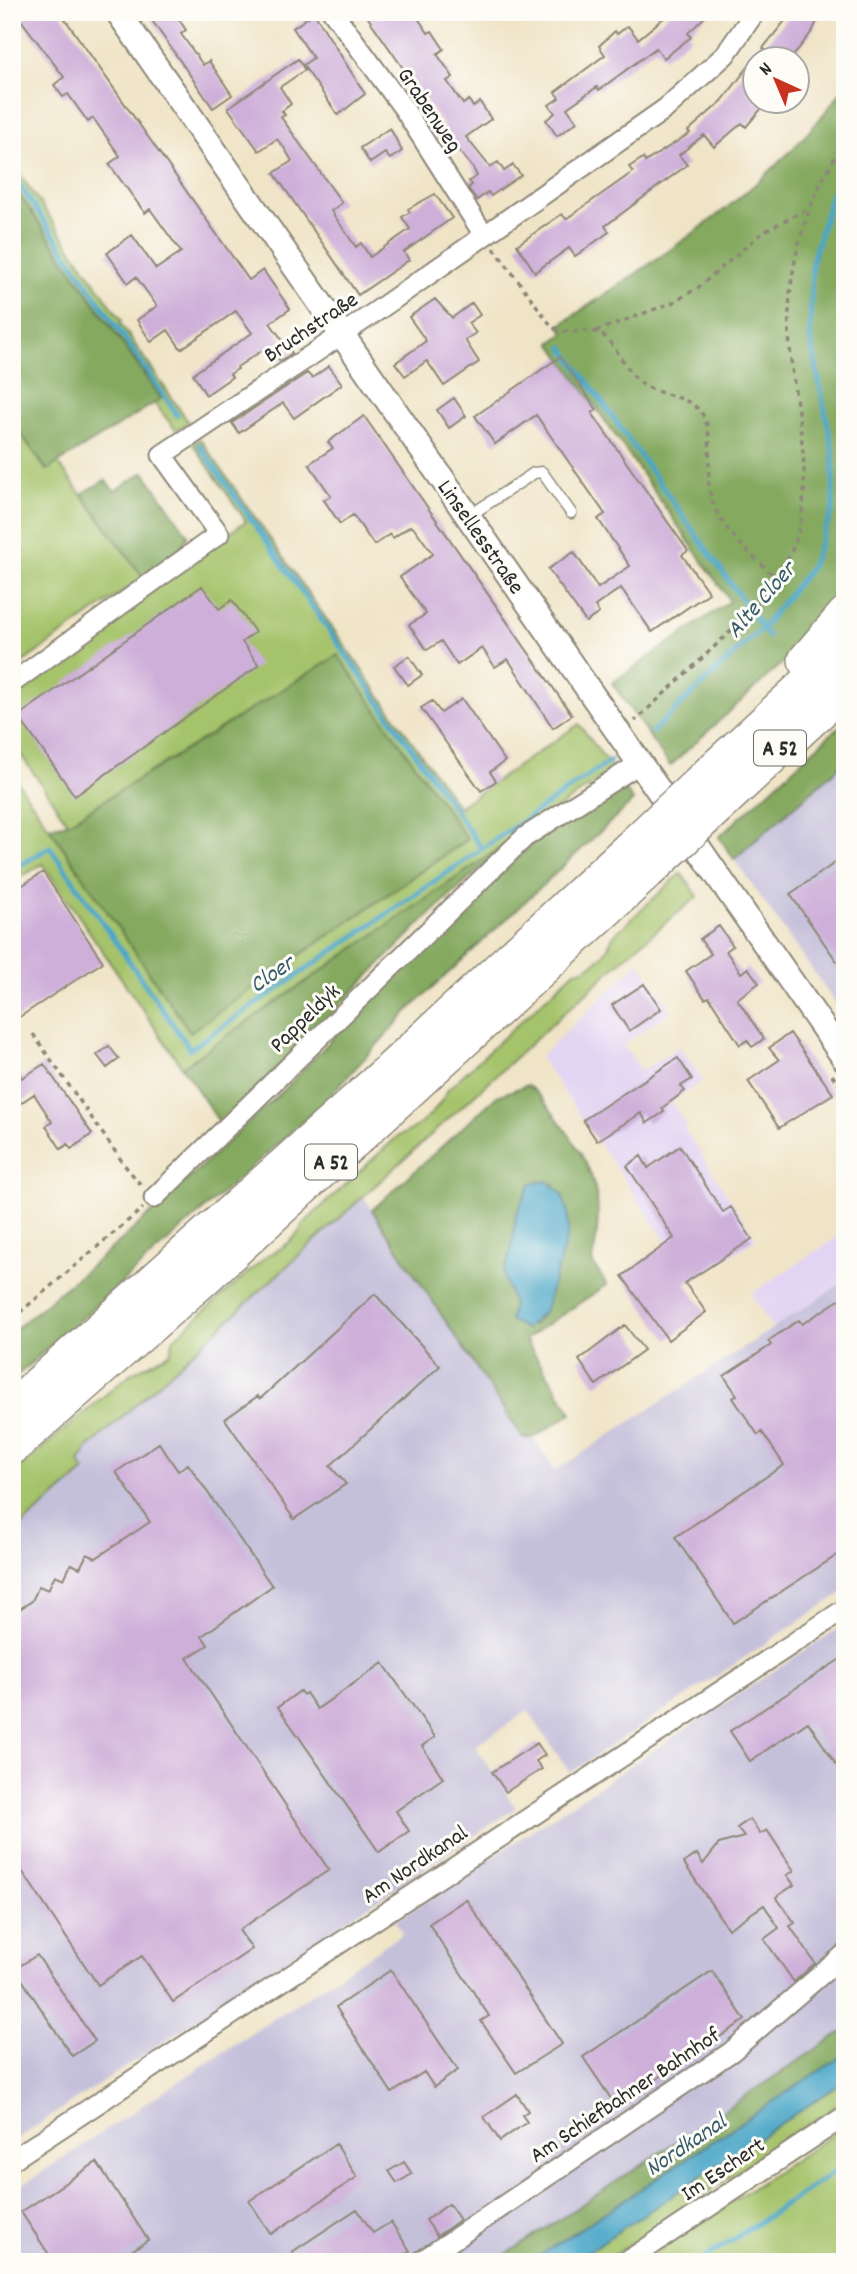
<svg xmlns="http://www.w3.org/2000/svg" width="857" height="2274" font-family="Dekko,sans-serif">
<rect width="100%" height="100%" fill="#fdfcf7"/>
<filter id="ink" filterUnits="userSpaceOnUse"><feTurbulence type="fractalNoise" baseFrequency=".0143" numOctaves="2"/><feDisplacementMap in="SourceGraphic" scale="14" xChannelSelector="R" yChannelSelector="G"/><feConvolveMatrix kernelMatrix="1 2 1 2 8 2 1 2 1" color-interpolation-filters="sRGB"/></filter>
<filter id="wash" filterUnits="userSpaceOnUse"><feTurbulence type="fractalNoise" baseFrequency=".00686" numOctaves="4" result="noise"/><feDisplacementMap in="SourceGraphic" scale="28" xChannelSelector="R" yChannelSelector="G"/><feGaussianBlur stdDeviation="1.57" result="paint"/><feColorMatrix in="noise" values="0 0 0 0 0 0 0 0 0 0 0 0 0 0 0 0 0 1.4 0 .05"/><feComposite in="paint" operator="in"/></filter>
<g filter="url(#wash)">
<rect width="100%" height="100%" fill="#f0e4c7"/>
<path fill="#e2d4f3" d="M639,962L672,1010L623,1045L642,1071L679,1046L703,1081L671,1102L687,1126L684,1128L756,1239L693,1280L540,1057Z
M845,1232V1281L773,1328L751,1294Z"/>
<path fill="#c5c0da" d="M842,764H845V1017L734,859Z
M364,1197L522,1438H533L555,1471L845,1281V1591L570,1773L528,1711L475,1746L516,1808L12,2142V1534L85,1471L79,1463L87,1449Z
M845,1624V2030L495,2262H12V2192L403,1933L395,1921Z"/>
<path fill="#a5c36b" stroke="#68774b" stroke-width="2" d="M12,163L122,321L120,323L189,423L176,430L154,403L161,398L12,184Z
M12,421L46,470L58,463L143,577L12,670Z
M200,439L458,807L579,724L613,770L182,1067L43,864L12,882V774L190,1031L467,840L338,655L68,823L12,742V688L246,521L193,444Z
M681,873L698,896L633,950L87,1449L79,1462L85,1471L12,1534V1474L130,1374L170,1353L174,1338L268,1255C284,1248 297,1239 304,1223L398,1136C419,1129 439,1109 448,1089L575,971C594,968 607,954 613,936Z
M845,2081V2100L604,2262H572Z
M845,2126V2262H641Z"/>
<path fill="#84a95f" stroke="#586a45" stroke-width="2" fill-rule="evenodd" d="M845,86V589L804,643L670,766L612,683L730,601L551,343L564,333L560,325C661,255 774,189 845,86Z
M12,184L161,399L47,470L12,421Z
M144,472L188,535L181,549L143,577L82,494L105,480L114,491Z
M338,655L467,839L190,1032L49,827L68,823Z
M845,721V762L734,859L719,837Z
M622,784L633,801L412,1007L320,1106L12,1380V1332L125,1237L287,1087L357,1012L504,869L546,832Z
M510,841L418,926L221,1125L182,1067Z
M527,1085C542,1096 551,1111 562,1125C598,1174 605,1203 592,1262L607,1285L525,1339L572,1413L533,1438H523L372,1210L497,1096ZM546,1181L555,1185L545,1310L533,1325L510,1320L513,1305L504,1275L512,1246L516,1214L531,1184Z
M845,2030V2054L530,2262H495Z"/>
<path fill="#49a6c7" stroke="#3a6879" stroke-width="2" d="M547,1181L562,1194L568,1212V1233L545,1310L526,1329L510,1320L513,1305L504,1275L512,1246L516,1214L531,1184Z
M845,2054V2081L572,2262H530Z"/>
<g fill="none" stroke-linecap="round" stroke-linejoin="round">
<path stroke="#49a6c7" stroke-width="5" d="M12,174L177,415
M563,347L768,636
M199,445L482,849
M652,732L763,627L811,567L833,509V451L810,336L812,262L832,192L845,172
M12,870L50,847L190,1049L610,761
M699,2262L845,2165"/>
</g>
<g id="blocks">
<path fill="#ceafd9" d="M15,12H60L249,280L263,270L290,309L270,323L292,353L280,361L269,346L237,367L238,369L230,374L232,377L206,395L193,374L252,333L236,311L181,349L168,330L151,342L137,320L157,306L136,277L128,283L107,253L132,235L156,269L181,252L150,209L145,213L109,164L120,156L93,118L88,122L68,94L63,97L54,85L64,77Z
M146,12H174L186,30L181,34L203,65L209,61L232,95L213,108Z
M364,12H414L428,33L432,31L444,49L437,54L453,77L447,81L463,104L469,100L473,107L480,102L491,119L466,137L490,167L498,162L504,171L513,165L521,175L491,196L488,192L477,200L468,188L472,185L469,181L477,176L473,168L447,136L444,127Z
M671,12H710L688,33L691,37L664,58L656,48L599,90L597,87L567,108L577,122L557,136L546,120L555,113L549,105L559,98L555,92L605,55L599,46L615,31L617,34L628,26L638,39Z
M792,12H821L813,30L790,60H778L763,48Z
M314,13L365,94L338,115L303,65L313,58L293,28Z
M755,58V102H767L746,127L742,123L714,147L704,135L679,155L687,165L605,226L609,232L575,256L569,248L535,272L517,245L562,214L566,219L633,172L629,167L643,158L645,162L690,133L688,131L722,101Z
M298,59L305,70L280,87L291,104L282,111L285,115L281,117L342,203L331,211L356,247L361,243L370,257L410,229L402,217L410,212L408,209L435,194L452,218L404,252L409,260L358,295L274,173L292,161L285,149L277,139L259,151L228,108Z
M390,128L402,151L390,159L385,153L370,163L360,148Z
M435,299L452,318L472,303L480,315L468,323L476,333L465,340L479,362L444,386L427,361L405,376L395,363L426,341L409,317Z
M560,357L597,410L592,413L688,551L682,555L709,593L652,632L621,588L595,606L599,613L586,622L548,569L574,552L598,588L630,566L598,519L605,514L536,415L495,444L475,416Z
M329,366L342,384L294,418L283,403L239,433L232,423L307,373L312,378Z
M454,398L466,416L449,428L437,410Z
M364,416L572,715L553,728L508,659L495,667L482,648L457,665L441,641L427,650L409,625L426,614L400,577L433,554L415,529L410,526L393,538L390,534L374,545L353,515L340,524L324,500L331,496L309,464L333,448L328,442Z
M202,586L219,609L232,600L255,632L242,642L259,665L75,796L18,716Z
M409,656L422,675L408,685L394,666Z
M462,699L505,761L490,772L496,781L481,791L421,708L432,701L441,713Z
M845,856V973L790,894Z
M43,872L103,962L12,1022V892Z
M719,926L733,946L726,951L741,973L748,968L759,983L737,999L764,1039L752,1047L747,1040L740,1045L709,997L705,999L686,971L711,954L700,939Z
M644,984L661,1009L629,1031L612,1005Z
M790,1033L833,1094L779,1128L748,1081L779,1060L769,1048Z
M109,1046L119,1059L107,1068L97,1055Z
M678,1058L692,1079L681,1086L685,1091L662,1108L664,1112L647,1123L641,1113L597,1141L583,1120Z
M12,1064L22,1078L44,1064L92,1134L71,1149L68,1144L61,1149L46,1126L52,1122L34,1094L12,1109Z
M680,1146L723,1212L731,1207L752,1239L685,1283L706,1312L668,1340L622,1276L674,1238L627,1166L641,1156L648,1168Z
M375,1294L440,1366L330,1466L346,1484L294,1519L225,1419L258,1396L260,1399Z
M845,1296V1550L733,1623L675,1537L784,1465L762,1432L758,1435L733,1398L737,1395L724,1376L771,1345L768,1341L799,1320L802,1324Z
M625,1325L644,1350L596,1385L579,1360Z
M159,1443L178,1471L188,1464L272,1586L202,1636L208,1645L187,1658L329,1870L239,1930L252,1949L173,2002L142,1956L98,1985L12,1856V1614L32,1601L39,1586L48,1590L55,1575L64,1579L71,1564L80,1568L87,1554L96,1558L150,1522L116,1472Z
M845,1656V1778L808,1722L750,1761L730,1731Z
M383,1663L435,1737L422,1746L443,1778L396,1811L409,1831L379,1852L278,1707L300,1691L303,1695L306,1693L317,1709Z
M537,1743L545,1755L536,1761L542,1769L506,1792L492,1772Z
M750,1819L760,1834L767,1830L794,1871L787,1875L794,1885L776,1897L795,1923L790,1926L815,1963L794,1982L764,1939L779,1928L764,1905L728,1929L684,1863L697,1854L703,1864L719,1844L744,1837L737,1828Z
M466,1899L562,2044L516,2073L481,2021L489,2016L429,1924Z
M37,1955L95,2041L72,2056L15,1969Z
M391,1970L458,2070L434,2087L424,2072L392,2093L336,2007Z
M712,1971L745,2020L616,2106L583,2057Z
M517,2094L528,2111L522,2115L527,2122L500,2141L484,2117Z
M336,2144L357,2177L271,2234L249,2201Z
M97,2162L148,2240L115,2262H54L21,2212Z
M404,2162L412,2174L397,2183L389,2171Z
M449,2204L460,2220L437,2236L426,2220Z
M357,2209L373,2233L391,2222L410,2251L393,2262H298L292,2252Z"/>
</g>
</g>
<g filter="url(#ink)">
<use href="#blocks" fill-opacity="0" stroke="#8e8879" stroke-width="2"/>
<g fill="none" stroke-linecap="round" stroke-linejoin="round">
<g stroke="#8e8879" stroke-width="13">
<path id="service" d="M469,516L534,473L542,472L571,513"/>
</g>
<g stroke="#8e8879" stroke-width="23">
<path id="minor" d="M333,12L404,109L484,235
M12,683L219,534L162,455L371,315L665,109L725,55L755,12
M154,1198L525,837L640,763
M12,2160L845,1609
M420,2262L731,2052L845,1954
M626,2262L845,2116"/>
</g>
<g stroke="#8e8879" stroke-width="28">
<path id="tertiary" d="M118,12L845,1059"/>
</g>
<g stroke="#8e8879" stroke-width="38">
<path id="motorway" d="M806,660L845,615
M698,784L845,648
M716,808L845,688
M12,1408L388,1072L629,849
M12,1447L202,1280L647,872"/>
</g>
<path stroke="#8e8879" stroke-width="3.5" stroke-dasharray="5 5" stroke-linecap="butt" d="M494,248L553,328C572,336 586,327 599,333C615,340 626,374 644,385C663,397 693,395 704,417C714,438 707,464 709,486C713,526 750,552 776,578L746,617L635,721
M596,331L674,302L699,287L763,232L807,209
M777,578C783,566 792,553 796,540C819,463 786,388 789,311C792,246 811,194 845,140
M33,1034L126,1167L142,1186
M832,1075L845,1093
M12,1319L143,1208
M602,2262L610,2257"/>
<use href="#service" stroke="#fff" stroke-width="10"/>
<use href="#minor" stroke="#fff" stroke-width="19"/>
<use href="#tertiary" stroke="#fff" stroke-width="24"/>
<use href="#motorway" stroke="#fff" stroke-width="35"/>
<g stroke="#8e8879" stroke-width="38" stroke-linecap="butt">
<path id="motorway-bridge" d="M629,849L698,784
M647,872L716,808"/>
</g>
<use href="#motorway-bridge" stroke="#fff" stroke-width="35"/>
</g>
</g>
<g text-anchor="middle" stroke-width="6" stroke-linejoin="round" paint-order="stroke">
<g fill="#fdfcf7" stroke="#6a6a68" stroke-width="2">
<rect x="754" y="730.5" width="52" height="35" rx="5"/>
<rect x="305" y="1144.5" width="52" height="35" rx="5"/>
</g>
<g font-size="21" font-weight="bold" fill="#2b2b2b">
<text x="780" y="755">A 52</text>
<text x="331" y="1169">A 52</text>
</g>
<g font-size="23" fill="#2b2b2b" stroke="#fdfcf7">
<text transform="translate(431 109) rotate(56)" y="8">Grabenweg</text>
<text transform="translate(310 326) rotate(-34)" y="8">Bruchstraße</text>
<text transform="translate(482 536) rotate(55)" y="8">Linsellesstraße</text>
<text transform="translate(304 1017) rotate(-44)" y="8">Pappeldyk</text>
<text transform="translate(414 1863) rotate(-34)" y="8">Am Nordkanal</text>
<text transform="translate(624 2094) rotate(-34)" y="8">Am Schiefbahner Bahnhof</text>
<text transform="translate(722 2168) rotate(-34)" y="8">Im Eschert</text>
</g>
<g font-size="24" font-style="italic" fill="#375c69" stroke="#fdfcf7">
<text transform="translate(760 599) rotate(-49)" y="8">Alte Cloer</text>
<text transform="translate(271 973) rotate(-34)" y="8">Cloer</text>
<text transform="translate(685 2144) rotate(-34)" y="8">Nordkanal</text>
</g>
</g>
<rect width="857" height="2274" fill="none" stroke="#fdfcf7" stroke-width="42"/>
<g transform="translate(776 80) rotate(316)"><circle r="33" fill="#fdfcf7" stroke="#a9a8a5" stroke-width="2"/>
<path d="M0-5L12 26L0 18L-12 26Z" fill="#c8321e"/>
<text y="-10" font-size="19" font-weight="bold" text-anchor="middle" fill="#2b2b2b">N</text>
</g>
</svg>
